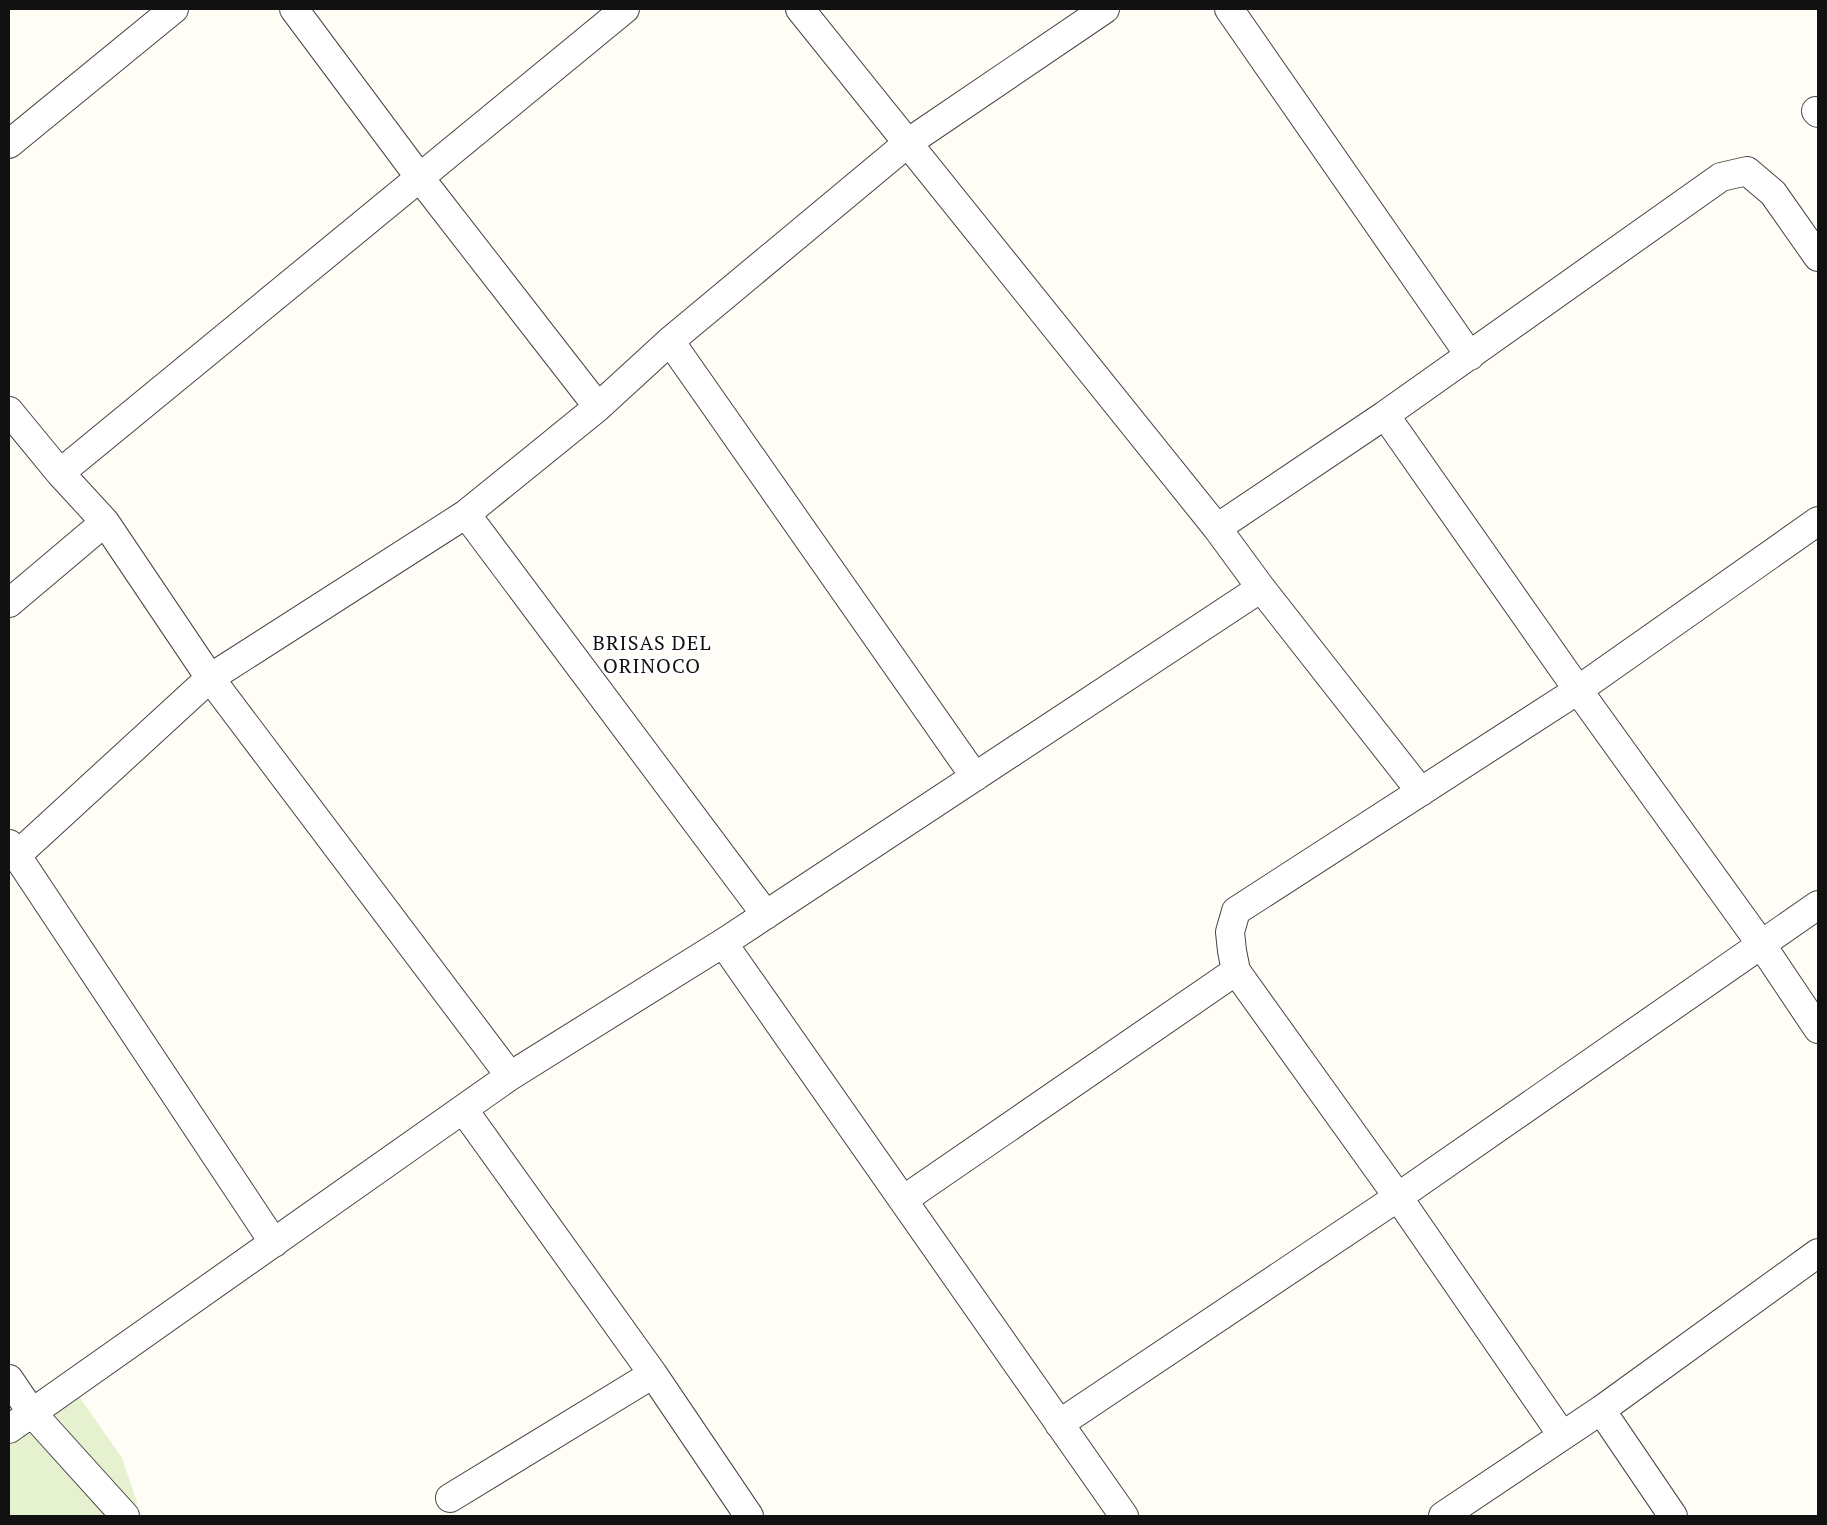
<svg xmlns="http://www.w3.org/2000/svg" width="1827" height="1525" font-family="'PT Serif',serif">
<rect width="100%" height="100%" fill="#fffdf5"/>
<path fill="#e6f2cf" d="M73,1388L122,1458L137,1502L133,1516H9V1430Z"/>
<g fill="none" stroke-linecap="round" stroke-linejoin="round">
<g stroke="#444" stroke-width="30">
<path id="street" d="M294,9L420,178L598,407
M800,9L1217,528L1261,588L1421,792
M1229,9L1470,356
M1816,111L1818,113
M9,144L174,9
M670,341L975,777
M9,411L60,473L105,522L210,678L510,1076
M1385,415L1578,690L1761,944L1818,1029
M60,473L625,9
M466,514L766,915
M1217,528L1385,415L1721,177L1747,171L1773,193L1818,257
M9,603L105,522
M9,844L274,1243
M16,856L210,678L466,514L598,407L670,341L909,142L1105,9
M723,943L1124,1516
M463,1109L653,1374L749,1516
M903,1200L1236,971
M9,1379L32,1413L125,1516
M1601,1410L1673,1516
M1059,1424L1398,1197L1818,905
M9,1429L510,1076L723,943L1261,588
M1562,1435L1398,1197L1236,971L1232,951L1230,932L1236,911L1578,690L1818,521
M450,1498L653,1374
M1443,1516L1601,1410L1818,1253"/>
</g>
<use href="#street" stroke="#fff" stroke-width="28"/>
</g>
<g text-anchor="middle" stroke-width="5" stroke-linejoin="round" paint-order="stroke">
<g font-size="20" letter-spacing="1" fill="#111" stroke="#fff">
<text x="652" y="650">BRISAS DEL<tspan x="652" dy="23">ORINOCO</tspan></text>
</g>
</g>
<rect width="1827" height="1525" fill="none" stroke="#111111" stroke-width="20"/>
</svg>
